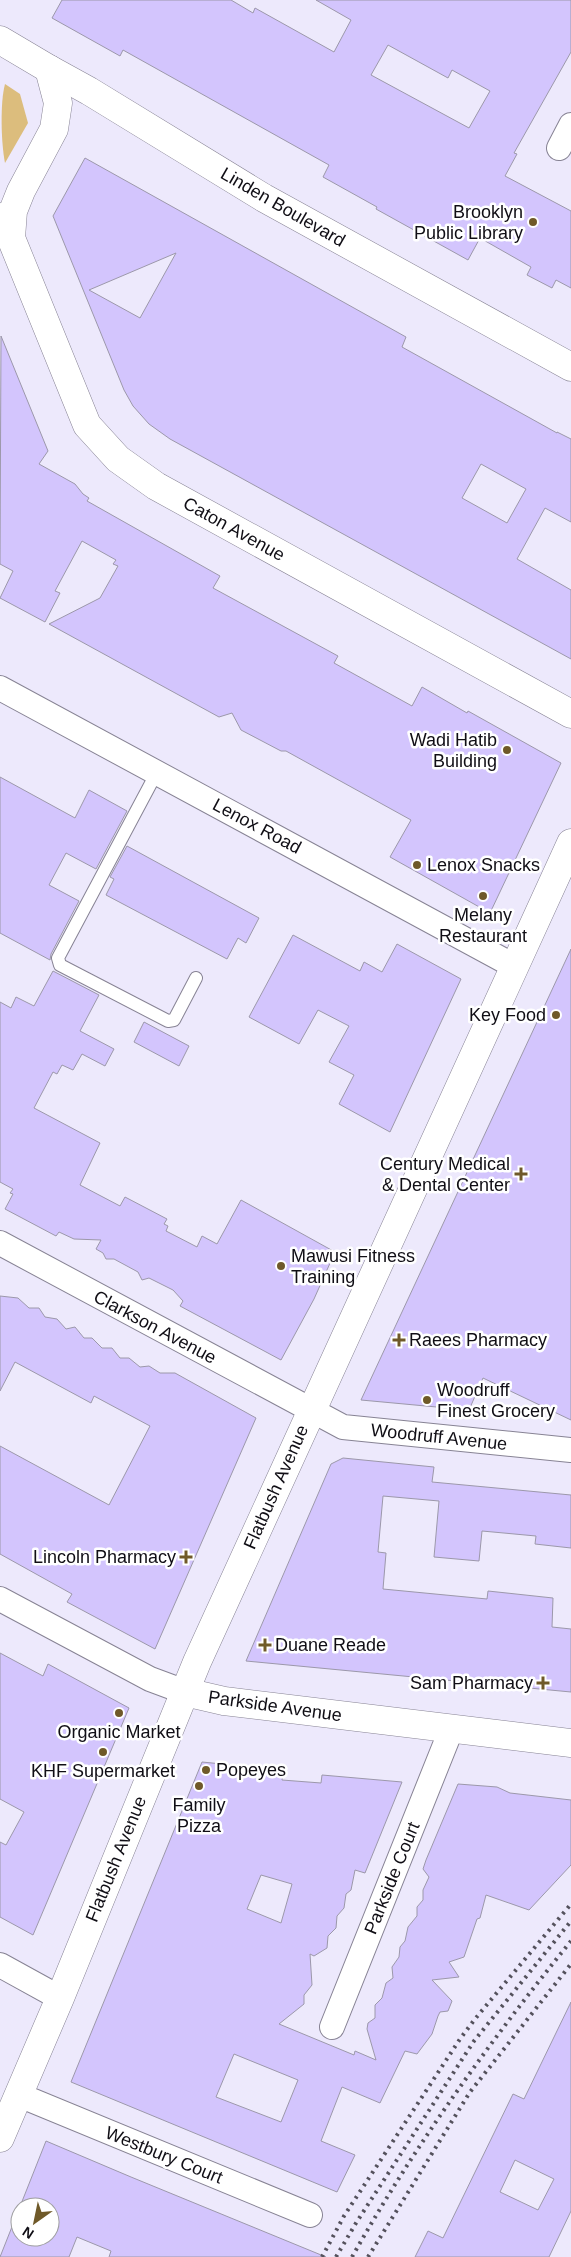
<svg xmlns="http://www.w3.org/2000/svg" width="571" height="2257" font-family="Arial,sans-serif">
<rect width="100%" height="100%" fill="#ede9fc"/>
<path fill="#dcbd7d" d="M5,84L20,94L28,123L5,163C1,143 0,102 5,84Z"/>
<path fill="#d3c5fd" stroke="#9c98aa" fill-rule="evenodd" d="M62,0H231L253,13L255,8L334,52L351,20L316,0H571V52L514,153L517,154L505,176L571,211V288L556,280L552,288L527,275L531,267L480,238L468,260L376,209L377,207L323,177L329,165L123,50L120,56L52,18ZM388,45L448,78L452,70L490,91L469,128L371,75Z
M85,158L406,337L402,347L557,433V432L571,439V522L545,508L517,559L571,590V659L170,439L149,424L133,406L124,390L53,216ZM176,253L140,318L89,290ZM481,464L526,489L507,523L462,498Z
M1,336L48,451L39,464L75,484L83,494L89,498L87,501L220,576L213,588L338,656L334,663L412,706L422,687L467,713L468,711L561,763L490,913L390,857L411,820L286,751H281L241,730L232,713L219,717L49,624L100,598L118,566L113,564L116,560L82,541L55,591L60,593L45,622L0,598L13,571L0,564Z
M0,777L75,818L89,790L127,811L96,869L66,853L49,885L79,901L51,954L50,960L0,933Z
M127,846L259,918L246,943L238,938L227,959L106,895L114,879L110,877Z
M293,935L360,971L364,962L382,972L397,944L461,979L390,1132L339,1104L354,1075L329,1062L349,1026L318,1010L299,1044L249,1017Z
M571,949V1420L483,1378L469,1410L361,1400Z
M53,971L99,995L80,1031L114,1049L105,1066L82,1054L73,1070L62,1065L57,1074L53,1072L34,1108L100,1143L80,1185L120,1206L125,1197L167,1219L164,1224L168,1226L166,1231L197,1247L202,1236L217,1244L241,1200L335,1252L314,1299L281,1360L180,1306L183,1301L173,1290L149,1278L142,1280L138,1272L114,1259H106L103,1253L96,1249L101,1240L74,1239L59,1232L56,1236L5,1209L13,1194L10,1193L13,1189L0,1182V1002L11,1008L16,997L34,1006Z
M144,1022L189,1046L179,1066L134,1042Z
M0,1296L18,1298L29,1308H39L45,1317L57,1319L66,1329L75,1327L84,1338H92L102,1348H112L120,1358H129L140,1367L149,1366L160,1373H175L256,1418L155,1649L67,1602L72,1594L0,1554V1446L109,1505L150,1426L94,1396L91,1403L15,1362L0,1391Z
M343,1458L434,1467L432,1482L571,1495V1548L535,1544L536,1536L482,1531L479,1561L434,1557L439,1501L383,1496L378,1552L386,1553L383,1589L487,1599L488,1591L553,1598L552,1627L571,1629V1692L246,1661L331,1464Z
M0,1653L43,1676L48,1664L129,1708L33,1935L0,1917V1842L6,1845L24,1812L0,1799Z
M202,1762L283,1770L282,1780L321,1783L322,1775L402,1782L365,1873L355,1870L351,1890L346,1894L344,1908L337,1916L336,1928L328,1936L327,1948L314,1956L310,1954L312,1985L304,1995V2004L279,2024L354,2055L355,2051L376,2060L367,2029L368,2023L375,2018V2005L382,1998L386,1983L393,1978L392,1967L399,1957L400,1947L405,1941L408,1927L417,1916V1907L423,1900V1890L429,1877L423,1869L426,1860L458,1784L497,1787L510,1793L571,1800V1865L529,1910L486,1895L480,1918L477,1919L464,1957L449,1962L459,1977L432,1980L452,2001L448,2011L440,2012L438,2016L432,2034L417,2054L405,2051L380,2103L342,2087L321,2141L355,2155L337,2192L71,2082ZM261,1875L292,1884L281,1923L247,1909ZM234,2054L298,2080L281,2122L216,2097Z
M571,2002V2211L549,2257H415L428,2231L443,2238L513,2094L524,2099ZM515,2160L554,2179L538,2210L500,2192Z
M46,2141L131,2177L326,2257H109L111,2251L77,2237L69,2257H0ZM20,2207H50V2237H20Z"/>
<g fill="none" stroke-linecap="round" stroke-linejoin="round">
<g stroke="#878394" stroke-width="14">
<path id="service" d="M157,772L58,958L60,965L168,1021L174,1020L196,978"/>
</g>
<g stroke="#878394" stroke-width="26">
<path id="minor" d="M559,148L571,125
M0,688L514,966
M0,1243L343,1427L571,1450
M0,1599L150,1679L185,1692
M0,1965L60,1998
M332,2027L451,1730
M19,2095L310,2215"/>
</g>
<g stroke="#878394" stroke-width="29">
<path id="secondary" d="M49,69L89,91L264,198L571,367
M185,1692L224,1701L571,1743"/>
</g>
<g stroke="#878394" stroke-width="29">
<path id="primary" d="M0,2138L60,1998L197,1662L571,843"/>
</g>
<g stroke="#878394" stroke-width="29">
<path id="trunk" d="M0,40L49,69L58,103L54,129L21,191L13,211L11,238
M0,217L11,238L87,425L118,459L156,486L571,714"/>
</g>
<use href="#service" stroke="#fff" stroke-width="12"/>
<use href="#minor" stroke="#fff" stroke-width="24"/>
<use href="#secondary" stroke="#fff" stroke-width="28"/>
<use href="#primary" stroke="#fff" stroke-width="28"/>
<use href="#trunk" stroke="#fff" stroke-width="28"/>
<path stroke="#54515c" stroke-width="4" stroke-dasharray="2.5 5" stroke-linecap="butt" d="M322,2257L344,2216L460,2039L475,2019L571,1904
M336,2257L356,2223L474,2041L571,1921
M352,2257C415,2145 490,2041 571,1941
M368,2257L470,2092L571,1964"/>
</g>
<g fill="#6f5929" stroke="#fff" stroke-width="2">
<circle cx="533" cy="222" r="5"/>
<circle cx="507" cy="750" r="5"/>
<circle cx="417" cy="865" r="5"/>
<circle cx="483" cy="896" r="5"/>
<circle cx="556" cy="1015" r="5"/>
<path d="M518.5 1166.5h5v5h5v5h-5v5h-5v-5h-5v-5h5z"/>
<circle cx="281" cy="1266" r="5"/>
<path d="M396.5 1332.5h5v5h5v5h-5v5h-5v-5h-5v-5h5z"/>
<circle cx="427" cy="1400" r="5"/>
<path d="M183.5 1549.5h5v5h5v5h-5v5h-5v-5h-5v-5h5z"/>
<path d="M262.5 1637.5h5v5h5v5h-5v5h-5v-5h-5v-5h5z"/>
<path d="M540.5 1675.5h5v5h5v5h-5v5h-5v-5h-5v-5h5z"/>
<circle cx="119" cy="1713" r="5"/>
<circle cx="103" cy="1752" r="5"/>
<circle cx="206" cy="1770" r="5"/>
<circle cx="199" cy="1786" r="5"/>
</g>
<g text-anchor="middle" stroke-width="5" stroke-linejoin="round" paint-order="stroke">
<g font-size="18" fill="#100e15" stroke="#fff">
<text transform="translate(283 207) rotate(30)" y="6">Linden Boulevard</text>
<text transform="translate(234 529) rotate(29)" y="6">Caton Avenue</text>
<text transform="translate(257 826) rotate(28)" y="6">Lenox Road</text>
<text transform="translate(155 1327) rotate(28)" y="6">Clarkson Avenue</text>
<text transform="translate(439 1437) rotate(6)" y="6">Woodruff Avenue</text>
<text transform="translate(276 1487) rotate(-66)" y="6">Flatbush Avenue</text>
<text transform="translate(275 1706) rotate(8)" y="6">Parkside Avenue</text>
<text transform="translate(116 1859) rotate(-68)" y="6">Flatbush Avenue</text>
<text transform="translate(392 1878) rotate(-68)" y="6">Parkside Court</text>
<text transform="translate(164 2155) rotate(22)" y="6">Westbury Court</text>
</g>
<g font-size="18" fill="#100e15" stroke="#fff" text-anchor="end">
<text x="523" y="218">Brooklyn<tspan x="523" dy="21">Public Library</tspan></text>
<text x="497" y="746">Wadi Hatib<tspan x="497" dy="21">Building</tspan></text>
<text x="427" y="871" text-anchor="start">Lenox Snacks</text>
<text x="483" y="921" text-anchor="middle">Melany<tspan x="483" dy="21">Restaurant</tspan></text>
<text x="546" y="1021">Key Food</text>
<text x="510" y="1170">Century Medical<tspan x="510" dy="21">&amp; Dental Center</tspan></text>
<text x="291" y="1262" text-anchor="start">Mawusi Fitness<tspan x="291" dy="21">Training</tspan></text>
<text x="409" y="1346" text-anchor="start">Raees Pharmacy</text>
<text x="437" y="1396" text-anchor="start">Woodruff<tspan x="437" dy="21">Finest Grocery</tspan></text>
<text x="176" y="1563">Lincoln Pharmacy</text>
<text x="275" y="1651" text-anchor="start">Duane Reade</text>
<text x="533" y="1689">Sam Pharmacy</text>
<text x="119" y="1738" text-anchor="middle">Organic Market</text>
<text x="216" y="1776" text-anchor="start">Popeyes</text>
<text x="103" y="1777" text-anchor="middle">KHF Supermarket</text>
<text x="199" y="1811" text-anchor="middle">Family<tspan x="199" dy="21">Pizza</tspan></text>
</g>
</g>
<g transform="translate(35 2222) rotate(213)"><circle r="24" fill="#ffffff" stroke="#9f9fa1"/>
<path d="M0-4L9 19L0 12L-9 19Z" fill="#6f5929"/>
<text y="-8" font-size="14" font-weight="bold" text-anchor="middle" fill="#100e15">N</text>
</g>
</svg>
